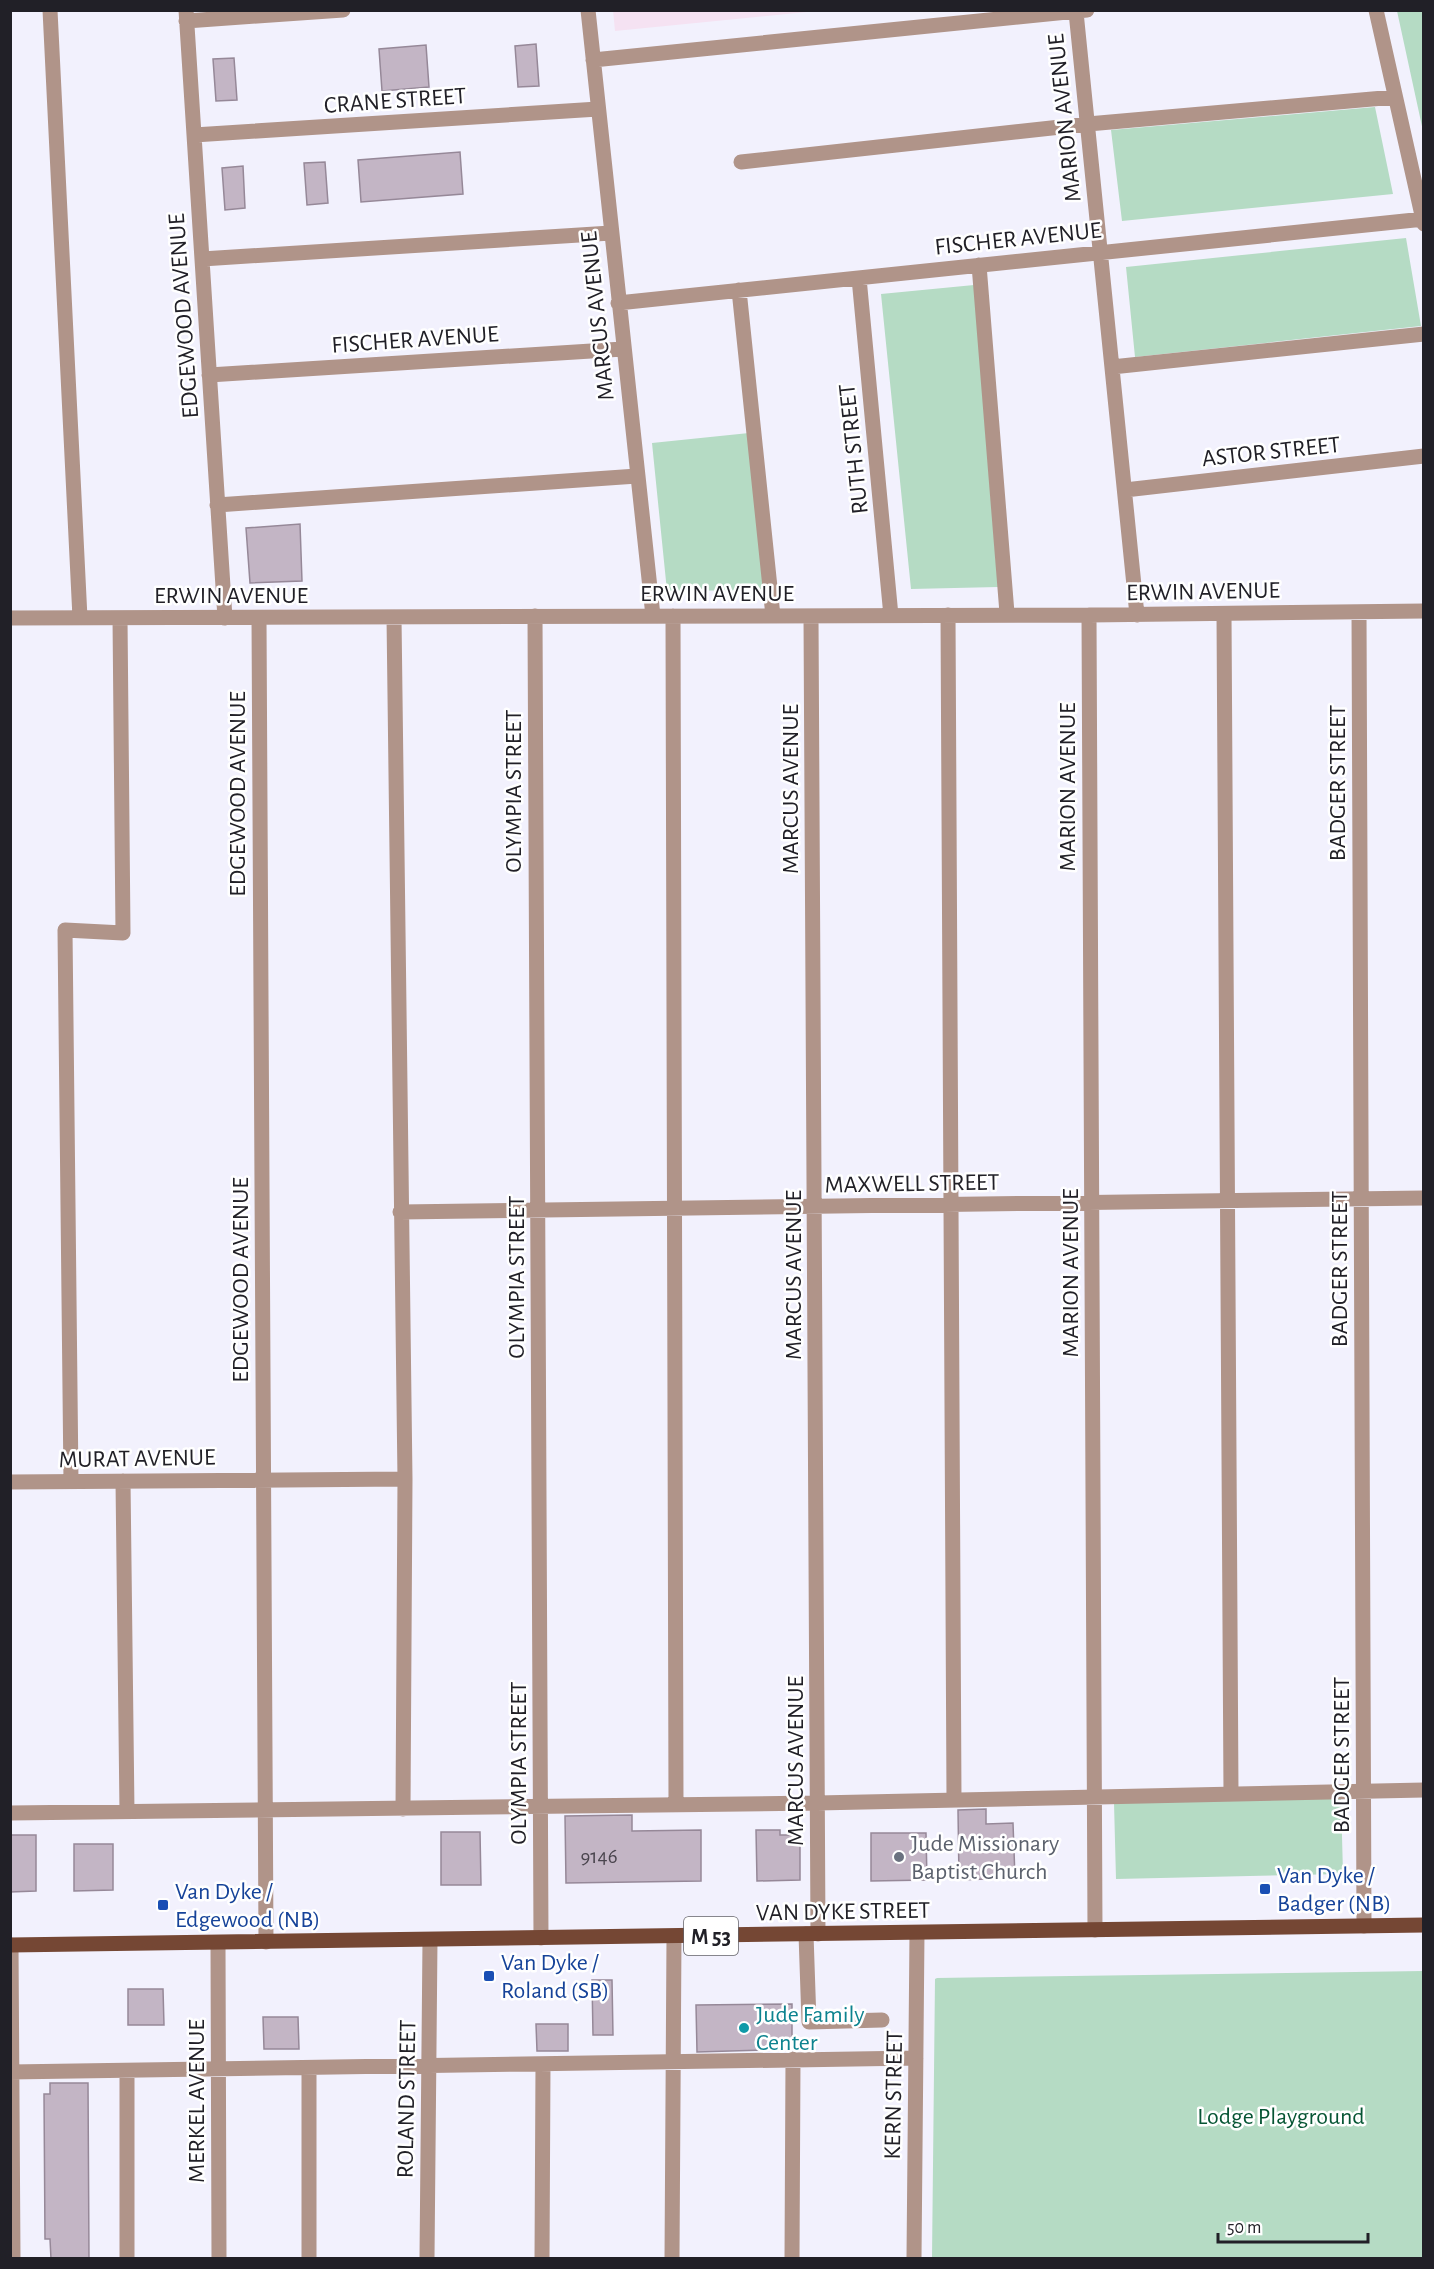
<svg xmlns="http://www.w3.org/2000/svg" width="1434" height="2269" font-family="'Alegreya Sans',sans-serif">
<rect width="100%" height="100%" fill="#f2f1fd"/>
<path fill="#f5e2f2" d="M613,10H817V11L615,31Z"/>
<path fill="#b5dbc4" d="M1397,11H1423V131Z
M1375,107L1393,194L1122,221L1111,130Z
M1406,238L1421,326L1135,357L1126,267Z
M974,285L998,587L911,589L881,294Z
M749,433L765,590L667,591L652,443Z
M1341,1798L1343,1874L1116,1879L1114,1803Z
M1423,1971V2258H932L935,1979L937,1978Z"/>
<path fill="#c3b5c5" stroke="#968898" stroke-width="1.5" d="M536,44L539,86L518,87L515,46Z
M426,45L429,87L382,91L379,49Z
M234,58L237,100L216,101L213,59Z
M460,152L463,194L361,202L358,160Z
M325,162L328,203L307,205L304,163Z
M243,166L245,208L225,210L222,168Z
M300,524L302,581L250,583L246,528Z
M986,1809V1824L1013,1823L1015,1878L959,1880L958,1810Z
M632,1815V1831L701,1830V1881L566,1883L565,1816Z
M756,1830H780V1835H800V1880L757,1881Z
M441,1832H480L481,1885H441Z
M871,1833H926L927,1880L871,1881Z
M10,1835H36V1891L10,1892Z
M74,1844H113V1890L74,1891Z
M592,1980H612L613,2035H593Z
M128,1989H163L164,2025H128Z
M792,2004V2049L697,2052L696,2005Z
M263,2017H298L299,2049H264Z
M536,2024H568V2051H537Z
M50,2083H88L89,2259H51L50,2239H45L44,2094H50Z"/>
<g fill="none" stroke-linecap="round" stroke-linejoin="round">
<path stroke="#b09489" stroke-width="15" d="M50,10L80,618
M186,10L225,618
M588,10L653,616
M1376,10L1424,224
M1076,12L1137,615
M186,21L343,10
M593,60L1087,10
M194,135L598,109
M741,162L1088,124L1395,97
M202,259L611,233
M979,265L1007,613
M859,278L891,616
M739,290L773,616
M618,303L1424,219
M1112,367L1424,334
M209,375L623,349
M1125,490L1424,456
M217,505L637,476
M1359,612L1364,1926
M1224,614L1231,1794
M948,615L954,1800
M1089,615L1095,1930
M535,616L541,1938
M673,616L676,1805
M811,616L818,1934
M394,617L405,1479L403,1809
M10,618L1089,615L1424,611
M259,618L266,1942
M400,1212L1424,1198
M123,1481L127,1812
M10,1482L405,1479
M71,1482L65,930L123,933L120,618
M10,1813L817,1803L1424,1790
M806,1934L809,2022L882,2020
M218,1944L219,2258
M11,1945L13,2258
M309,2068V2258
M127,2071V2258
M10,2072L916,2058
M427,2258L430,1940
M542,2258L543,2064
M672,2258L674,1937
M792,2258L793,2059
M914,2258L917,1933"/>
<path stroke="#754734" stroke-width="15" d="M10,1945L1424,1925"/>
</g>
<circle fill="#6b7280" stroke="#fff" stroke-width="2" cx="899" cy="1857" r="6"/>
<g fill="#1a4fb4" stroke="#fff" stroke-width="2">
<rect x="1259" y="1883" width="12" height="12" rx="3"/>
<rect x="157" y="1899" width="12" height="12" rx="3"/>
<rect x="483" y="1970" width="12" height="12" rx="3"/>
</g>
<circle fill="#0f9aa8" stroke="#fff" stroke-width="2" cx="744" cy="2028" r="6"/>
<g text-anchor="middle" stroke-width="5" stroke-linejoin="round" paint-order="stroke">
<g font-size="21" fill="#4a454e">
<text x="599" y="1863">9146</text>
</g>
<rect fill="#fff" stroke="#646368" stroke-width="1.5" x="684" y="1917" width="54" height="38" rx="4.5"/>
<g font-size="22" font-weight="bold" fill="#212027">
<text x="711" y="1944">M 53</text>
</g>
<g font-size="24" fill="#212027" stroke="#fff">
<text transform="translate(395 100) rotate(-4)" y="8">CRANE STREET</text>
<text transform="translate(1064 118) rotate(-96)" y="8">MARION AVENUE</text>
<text transform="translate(1018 238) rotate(-6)" y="8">FISCHER AVENUE</text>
<text transform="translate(183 316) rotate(-94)" y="8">EDGEWOOD AVENUE</text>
<text transform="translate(597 316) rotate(-96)" y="8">MARCUS AVENUE</text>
<text transform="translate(415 339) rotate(-4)" y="8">FISCHER AVENUE</text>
<text transform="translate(853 449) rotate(-96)" y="8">RUTH STREET</text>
<text transform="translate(1271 451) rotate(-6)" y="8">ASTOR STREET</text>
<text transform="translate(1203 591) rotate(-1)" y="8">ERWIN AVENUE</text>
<text x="717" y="601">ERWIN AVENUE</text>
<text x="231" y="603">ERWIN AVENUE</text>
<text transform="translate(1337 783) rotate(-90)" y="8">BADGER STREET</text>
<text transform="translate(1067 787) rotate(-90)" y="8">MARION AVENUE</text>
<text transform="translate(790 789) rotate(-90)" y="8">MARCUS AVENUE</text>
<text transform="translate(513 791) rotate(-90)" y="8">OLYMPIA STREET</text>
<text transform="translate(237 794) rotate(-90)" y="8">EDGEWOOD AVENUE</text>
<text transform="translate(912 1183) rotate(-1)" y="8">MAXWELL STREET</text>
<text transform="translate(1339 1269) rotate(-90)" y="8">BADGER STREET</text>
<text transform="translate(1070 1273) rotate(-90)" y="8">MARION AVENUE</text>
<text transform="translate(793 1275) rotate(-90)" y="8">MARCUS AVENUE</text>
<text transform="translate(516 1277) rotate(-90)" y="8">OLYMPIA STREET</text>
<text transform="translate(240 1280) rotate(-90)" y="8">EDGEWOOD AVENUE</text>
<text transform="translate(137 1458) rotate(-1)" y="8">MURAT AVENUE</text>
<text transform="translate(1341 1755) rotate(-90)" y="8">BADGER STREET</text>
<text transform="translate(795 1761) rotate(-90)" y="8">MARCUS AVENUE</text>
<text transform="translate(518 1763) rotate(-90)" y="8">OLYMPIA STREET</text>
<text transform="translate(843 1911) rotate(-1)" y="8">VAN DYKE STREET</text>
<text transform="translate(893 2095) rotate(-89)" y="8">KERN STREET</text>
<text transform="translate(406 2099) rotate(-89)" y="8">ROLAND STREET</text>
<text transform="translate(196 2101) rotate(-90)" y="8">MERKEL AVENUE</text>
</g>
<g font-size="24" fill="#5b616d" stroke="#fff" text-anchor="start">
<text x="911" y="1851">Jude Missionary<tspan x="911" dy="28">Baptist Church</tspan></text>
</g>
<g font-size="24" fill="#164399" stroke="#fff" text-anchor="start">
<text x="1277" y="1883">Van Dyke /<tspan x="1277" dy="28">Badger (NB)</tspan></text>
<text x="175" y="1899">Van Dyke /<tspan x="175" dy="28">Edgewood (NB)</tspan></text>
<text x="501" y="1970">Van Dyke /<tspan x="501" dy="28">Roland (SB)</tspan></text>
</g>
<g font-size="24" fill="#0d838f" stroke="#fff" text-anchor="start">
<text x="756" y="2022">Jude Family<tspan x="756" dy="28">Center</tspan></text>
</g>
<g font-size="24" fill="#065534" stroke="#fff">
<text x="1281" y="2124">Lodge Playground</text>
</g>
</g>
<rect width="1434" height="2269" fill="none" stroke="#212027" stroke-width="24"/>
<path d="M1218 2233v9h150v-9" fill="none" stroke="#212027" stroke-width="3"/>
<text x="1227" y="2233" font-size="18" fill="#212027" stroke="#ffffff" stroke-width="4.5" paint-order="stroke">50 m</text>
</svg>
